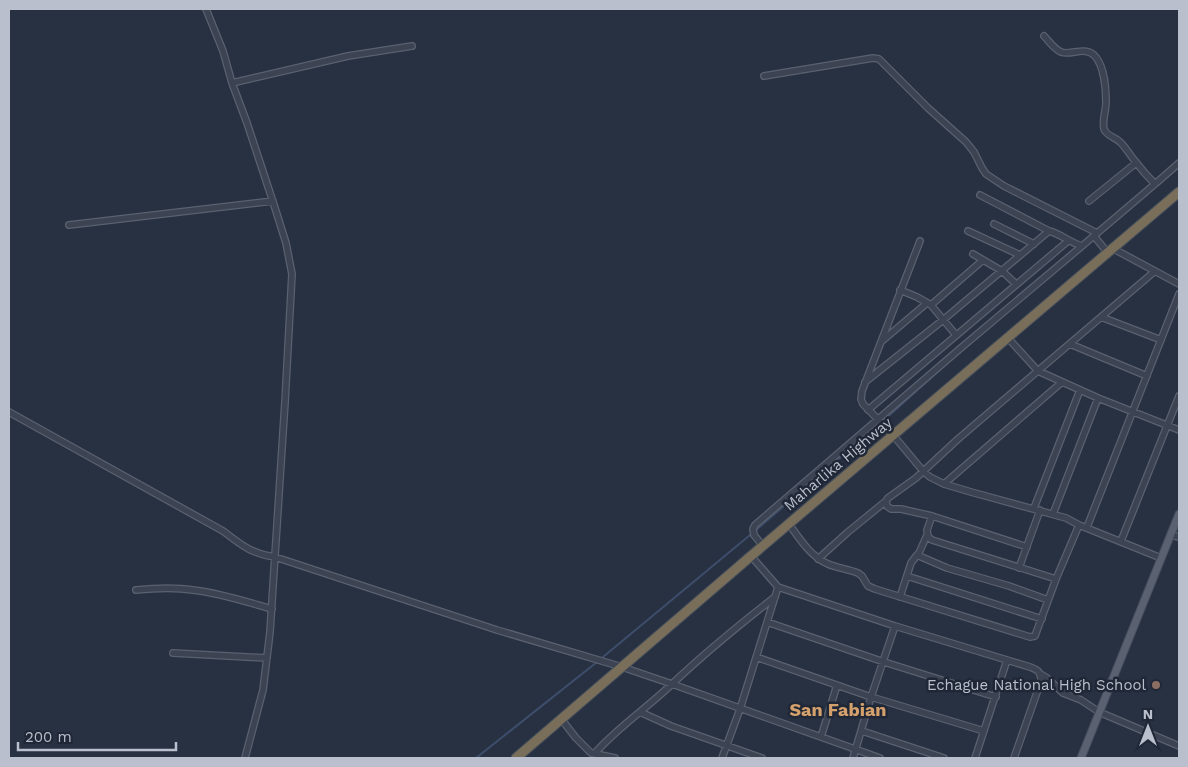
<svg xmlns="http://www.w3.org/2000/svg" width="1188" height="767" font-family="'Work Sans',sans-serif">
<rect width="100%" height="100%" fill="#273142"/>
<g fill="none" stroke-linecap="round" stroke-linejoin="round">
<path stroke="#3e4d6b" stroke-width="2" d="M1158,185L1179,167
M883,421L943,367
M756,530L877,426
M603,657L750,535
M476,758L597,662"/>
<g stroke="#5a616f" stroke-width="8">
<path id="minor" d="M206,9L223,51L232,83L247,123L275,208L286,243L292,274L285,402L270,632L263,690L245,758
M764,76L873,58L879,59L928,108L966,142L974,152L982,168L986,174L1004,186L1097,233
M232,83L348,56L412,46
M1155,184L1179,163
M980,195L1049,231
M1089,201L1136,163
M994,224L1034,244
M69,225L273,201
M968,231L1020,255
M1094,236L1107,252
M920,241L862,391L861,399L863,404L893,435L923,471L930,477L944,484L971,492L1066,518L1079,525L1161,558
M1112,248L1179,284
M973,254L1002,271L1016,284
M900,290L917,297L931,305L956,335
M931,305L983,260
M1101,317L1161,340
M1007,337L1038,371L1098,398L1179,430
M882,341L927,303
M1070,344L1147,376
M865,382L943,320L1049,231C1061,234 1069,242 1082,246L1155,184C1148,177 1141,169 1135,161C1130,155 1126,148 1121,143C1116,137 1106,136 1104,129C1102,120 1106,111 1106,102C1106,88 1104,65 1094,55C1084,46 1071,56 1061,52C1054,49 1049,41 1044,36
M868,410L1068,241
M9,412L223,531C241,545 252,554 275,557L497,630L622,667L672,684L880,758
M944,484L1062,382
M1034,508L1080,390
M1053,514L1098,398
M932,516L901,509H891L887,506L886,501L888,498L916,478L958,439L1155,271
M789,524C800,539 810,556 828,564C837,568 848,569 858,573L862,576L868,586L875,589L1030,637L1035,636L1036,633L1056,579L1079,525
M1087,527L1179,294
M1171,535L1179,537
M1121,541L1179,396
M763,546L754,535L753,529L755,525L962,347L1082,246
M1027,547L932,516L927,530L928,537L932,540L1056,579
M917,555L919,553L927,535
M751,556L778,587L895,626L1030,667C1038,670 1041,672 1041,681L1014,758
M818,559L848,532L886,501
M1019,568L1040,510
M907,576L1042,619
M136,590C155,588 174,587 193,590C220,593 247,602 272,609
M900,597L911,563L917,555L947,568L1009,586L1048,600
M767,622L884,662L996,697
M173,653L267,658
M756,657L871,697L984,731
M1040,674L1047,678L1063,693L1081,700L1099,712L1179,746
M640,712L671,726L762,758
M562,720L576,738L591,753L615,758
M862,731L944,758
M821,737L837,685
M595,753C618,727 647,708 672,684C705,653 739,625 775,597
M722,758L740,709L778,587
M853,758L871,697L895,626
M975,758L1007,660"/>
</g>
<g stroke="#454c5b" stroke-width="9">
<path id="major" d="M1081,758L1179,514"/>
</g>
<g stroke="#464e5c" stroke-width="11">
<path id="highway" d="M516,758L751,556L1179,192"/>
</g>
<use href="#minor" stroke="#3c4352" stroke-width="5.5"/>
<use href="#major" stroke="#5a6272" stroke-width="7"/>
<use href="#highway" stroke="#786e59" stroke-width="9"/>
</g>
<circle fill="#8d6e63" stroke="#202837" stroke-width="2" cx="1156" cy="685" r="5"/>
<g text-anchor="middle" stroke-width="5" stroke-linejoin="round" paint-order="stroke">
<g font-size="15" fill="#b9bfcc" stroke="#202837">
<text transform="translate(838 464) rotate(-40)" y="5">Maharlika Highway</text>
</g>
<g font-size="15" fill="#b9bfcc" stroke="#202837" text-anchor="end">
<text x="1146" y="690">Echague National High School</text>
</g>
<g font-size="18" font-weight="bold" fill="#d4a06c" stroke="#202837">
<text x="838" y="716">San Fabian</text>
</g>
</g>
<rect width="1188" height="767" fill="none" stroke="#b9bfcc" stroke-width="20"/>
<g transform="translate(1148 727)" stroke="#202837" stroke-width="4" paint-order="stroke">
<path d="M0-4L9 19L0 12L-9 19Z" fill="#b9bfcc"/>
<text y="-8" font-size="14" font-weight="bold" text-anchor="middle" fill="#b9bfcc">N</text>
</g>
<path d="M18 742v8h158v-8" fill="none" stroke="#b9bfcc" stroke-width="2.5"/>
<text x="25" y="742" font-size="15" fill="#b9bfcc" stroke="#202837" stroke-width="4" paint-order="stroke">200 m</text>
</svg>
